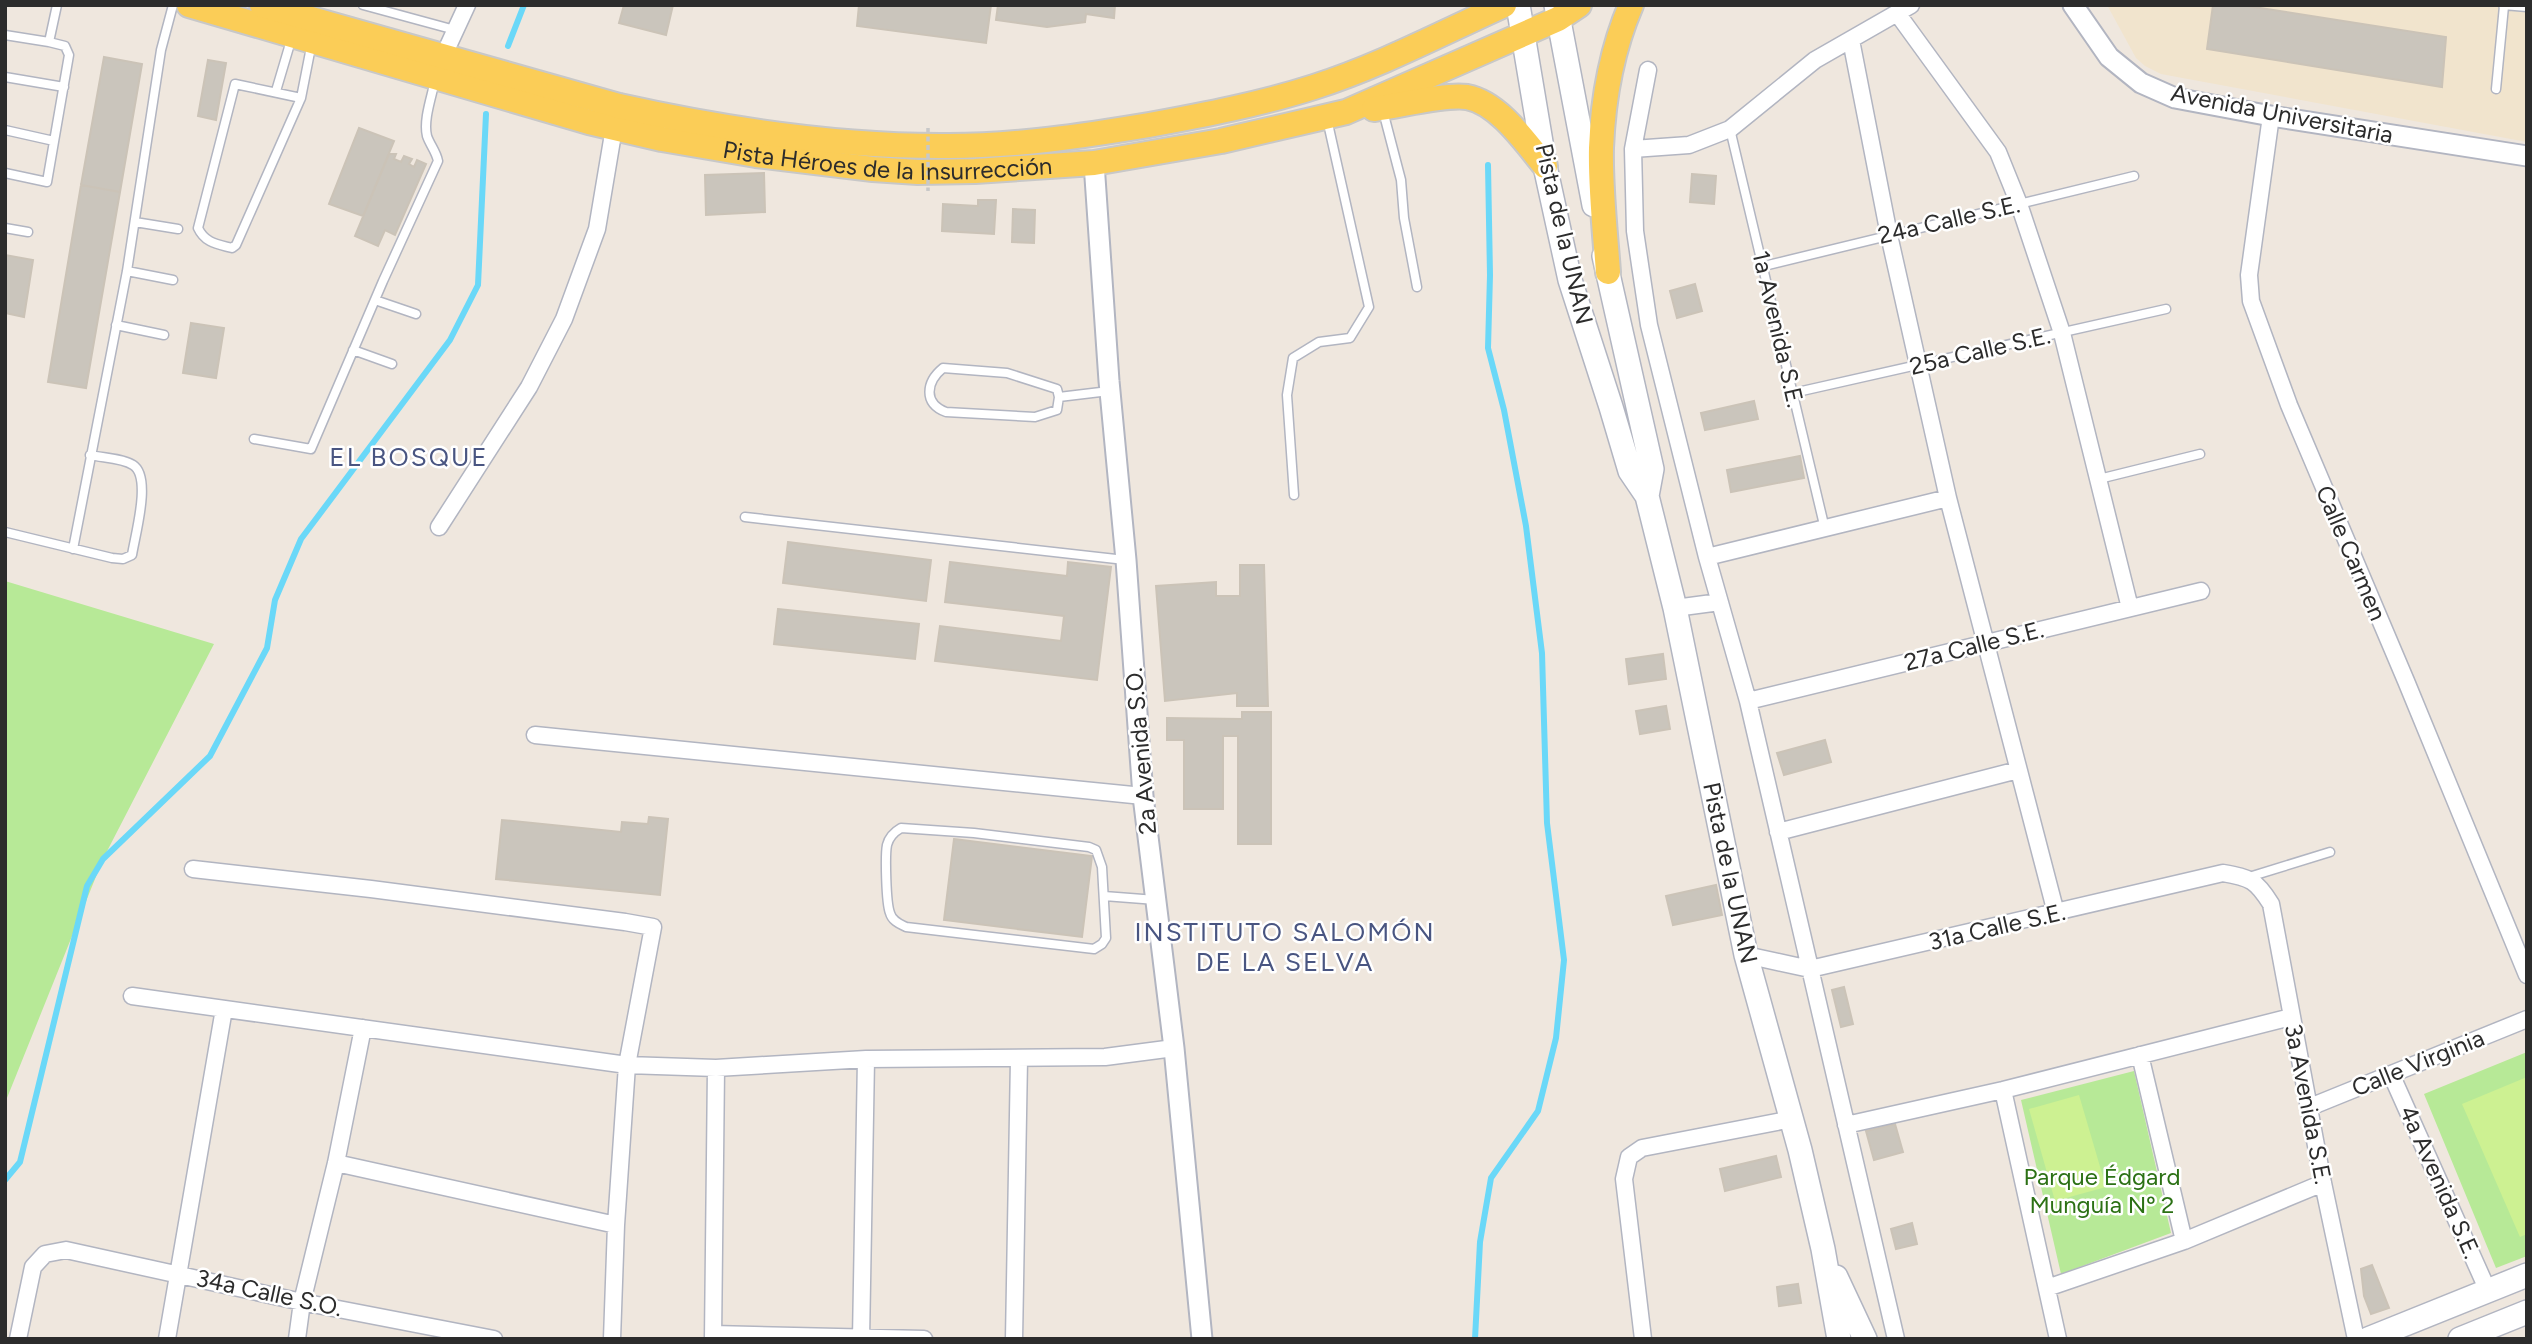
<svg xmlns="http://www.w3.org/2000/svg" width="2532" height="1344" font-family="Figtree,sans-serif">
<rect width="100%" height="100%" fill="#efe7de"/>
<path fill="#f1e4cd" d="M2107,5H2527V142L2161,74L2145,66L2136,58Z"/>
<path fill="#b7e997" d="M5,581L214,644L103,859L5,1103Z
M2527,1052V1256L2496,1268L2424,1094Z
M2134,1071L2171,1233L2061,1274L2021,1100Z"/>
<path fill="#cdf192" d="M2527,1077V1234L2520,1237L2462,1104Z
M2079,1095L2106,1187L2055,1201L2029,1109Z"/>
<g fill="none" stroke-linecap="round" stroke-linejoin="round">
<path stroke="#6ad8f8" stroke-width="6" d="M508,46L524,5
M5,1180L20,1162L87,886L103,859L210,756L267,648L275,600L301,539L450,340L478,285L486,114
M1475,1339L1480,1242L1491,1178L1538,1111L1556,1038L1564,960L1547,823L1542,653L1526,526L1504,410L1488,348L1490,275L1488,165"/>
</g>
<path fill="#cac5bc" stroke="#cbc3b7" stroke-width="2" d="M624,5H673L666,35L619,23Z
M859,5H991L986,43L857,26Z
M998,5H1115L1114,18L1086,14L1085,22L1047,27L996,20Z
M2213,5H2241L2446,37L2442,87L2207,49Z
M104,57L142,64L120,192L81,185Z
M208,60L226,63L216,120L198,116Z
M359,128L394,141L363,216L329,204Z
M389,154H396L394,159L401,162L404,156L412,159L409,164L414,167L417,160L426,164L395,235L385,230L378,246L355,236Z
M764,173L765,212L706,215L705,175Z
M1692,174L1716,176L1714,204L1690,202Z
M81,185L120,192L86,388L48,382Z
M978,200H996L994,234L942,231L943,204L978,206Z
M1013,209L1035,210L1034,243L1012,242Z
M5,255L33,260L24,317L5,313Z
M1695,284L1702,311L1677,318L1670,291Z
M191,323L224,328L216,378L183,373Z
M1754,401L1758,419L1705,430L1701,413Z
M1800,456L1804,478L1731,492L1727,470Z
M788,542L931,560L926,601L783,583Z
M950,562L1067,576L1068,562L1111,567L1097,680L935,661L940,626L1061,641L1064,616L945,602Z
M1240,565H1264L1268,706H1237V693L1165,701L1156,586L1216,582V596H1240Z
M778,609L919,624L915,659L774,644Z
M1663,654L1666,679L1629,684L1626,659Z
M1666,706L1670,729L1640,734L1636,711Z
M1242,712H1271V844H1238V736H1223V809H1184V740H1167V718L1242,719Z
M1825,740L1831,762L1784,775L1777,753Z
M649,817L668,819L660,895L496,879L502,820L621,832L622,822L648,824Z
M954,839L1092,856L1082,937L944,920Z
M1716,885L1722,915L1673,925L1666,896Z
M1844,987L1853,1024L1841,1027L1832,990Z
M1895,1124L1903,1152L1874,1160L1866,1131Z
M1776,1156L1781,1177L1725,1191L1720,1169Z
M1912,1223L1917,1244L1896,1249L1891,1229Z
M2372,1265L2389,1308L2371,1314L2364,1296L2361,1269Z
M1798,1284L1801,1303L1779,1306L1777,1287Z"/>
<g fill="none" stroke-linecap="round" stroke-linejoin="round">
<g stroke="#b2b5c1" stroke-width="11">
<path id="service" d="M363,5L455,30
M2503,5L2527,7
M5,35L49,42L57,5
M5,77L64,87
M235,84L301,98L236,245L232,248C217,244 205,243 198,228Z
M2496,89L2504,6
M276,91L292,37
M301,98L312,42
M1383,111L1401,180L1404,218L1417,287
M1730,129L1825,529
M5,130L54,141
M5,173L47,182L69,55L65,46L49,42
M135,222L178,229
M5,228L28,232
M1764,266L2134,176
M127,271L173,280
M375,300L416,314
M116,325L164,335
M353,350L392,364
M943,368L1007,373L1057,389L1059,397L1057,410L1035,417L946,412C923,403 926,382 943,368Z
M1793,393L2166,309
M1059,397L1109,391
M254,439L311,449L383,281L438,161C436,151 430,145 427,136C423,120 432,96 435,80
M2099,479L2200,454
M1294,495L1287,395L1293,358L1319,342L1350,338L1369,307L1327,119
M745,517L1125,560
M5,532L112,558L123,559L132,555C135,535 152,477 133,465C122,458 103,458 90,455
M73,549L127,271L161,50L173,5
M901,828L974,833L1089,847L1096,850L1102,867L1106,938L1102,944L1094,949L906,927C900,924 892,921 890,913C886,903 885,855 887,845C889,837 894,832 901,828Z
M2249,877L2330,852
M1104,896L1156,900"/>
</g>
<g stroke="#b2b5c1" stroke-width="19">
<path id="minor" d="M1897,13L1998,152L2019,204L2062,333L2130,608
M1851,40L1889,235L1948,498L2056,913
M443,57L467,5
M1648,70L1633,149L1635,231L1649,325L1707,557L1748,701L1896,1339
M2271,116L2249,275L2251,301L2289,405L2406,681L2527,975
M1633,149L1689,145L1730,129L1815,60L1911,5
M439,527L529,387L564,319L597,229L614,128
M1707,557L1948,498
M1675,608L1720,602
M1748,701L2201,591
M535,735L1143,796
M1778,832L2018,770
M193,869L371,889L625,922L653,927L627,1065L616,1225L612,1339
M1746,955L1810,969L2223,873C2251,878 2256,880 2271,904L2323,1183L2356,1339
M132,996L627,1065L716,1068L866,1059L1105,1057L1174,1048
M2140,1055L2184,1241
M2391,1074L2488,1291
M2003,1090L2058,1339
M2310,1107L2527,1019
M1846,1125L2003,1090L2291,1017
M336,1163L616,1225
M2047,1288L2184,1241L2323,1183
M713,1334L924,1339
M18,1339L33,1267L45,1254L66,1250L302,1302L494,1339
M167,1339L224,1009
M297,1339L302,1302L336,1163L363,1028
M713,1339L716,1068
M861,1339L866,1059
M1014,1339L1019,1059
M1643,1339L1624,1179L1629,1157L1642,1148L1792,1119"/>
</g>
<g stroke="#b2b5c1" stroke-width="23">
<path id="tertiary" d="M2073,5L2109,57L2141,83L2175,98L2271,116L2527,156
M1094,163L1109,381L1126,560L1143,796L1174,1048L1202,1339"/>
</g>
<g stroke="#b2b5c1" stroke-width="26">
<path id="secondary" d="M1518,5L1545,166L1570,280L1611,407L1630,471L1647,496L1675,608L1746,955L1800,1150L1823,1249L1839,1339
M1556,5L1594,205
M1604,256L1652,469L1647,496
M1836,1277L1865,1339
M2368,1339L2527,1275
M2460,1339L2527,1312"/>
</g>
<g stroke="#c8c8c8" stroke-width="28">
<g id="primary">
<path id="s1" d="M189,5L589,122L662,139L756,155L873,169L918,172L975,171L1094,163L1221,141L1346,112L1558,19L1579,5"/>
<path d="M262,5L619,106C727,130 838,147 949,146C1016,146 1083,136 1149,125C1204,115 1261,104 1314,87C1380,66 1442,33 1504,5"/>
<path d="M1374,109C1400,106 1443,94 1467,97C1499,103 1526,143 1545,166"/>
<path d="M1608,272C1605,231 1600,188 1601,148C1603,100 1612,49 1631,5"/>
</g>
</g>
<use href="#service" stroke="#fff" stroke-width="8"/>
<use href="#minor" stroke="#fff" stroke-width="16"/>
<use href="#tertiary" stroke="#fff" stroke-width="19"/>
<use href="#secondary" stroke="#fff" stroke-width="23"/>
<use href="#primary" stroke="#fbcd57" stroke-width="24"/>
<path stroke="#c8c8c8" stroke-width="3.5" stroke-dasharray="5 3.5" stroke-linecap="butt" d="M928,128V191"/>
</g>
<g text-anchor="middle" stroke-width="5" stroke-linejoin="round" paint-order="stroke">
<g font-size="24" fill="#2c2c2c" stroke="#fff">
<text transform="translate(2282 114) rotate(11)" y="8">Avenida Universitaria</text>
<text dy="8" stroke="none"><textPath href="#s1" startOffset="719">Pista Héroes de la Insurrección</textPath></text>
<text transform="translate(1949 220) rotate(-13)" y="8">24a Calle S.E.</text>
<text transform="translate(1564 234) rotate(77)" y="8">Pista de la UNAN</text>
<text transform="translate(1778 329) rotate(77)" y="8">1a Avenida S.E.</text>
<text transform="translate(1980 351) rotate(-13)" y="8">25a Calle S.E.</text>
<text transform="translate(2351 553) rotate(67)" y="8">Calle Carmen</text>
<text transform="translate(1974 646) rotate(-14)" y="8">27a Calle S.E.</text>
<text transform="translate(1141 751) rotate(-95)" y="8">2a Avenida S.O.</text>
<text transform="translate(1730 873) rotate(78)" y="8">Pista de la UNAN</text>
<text transform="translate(1997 927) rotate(-13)" y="8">31a Calle S.E.</text>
<text transform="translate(2418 1063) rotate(-22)" y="8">Calle Virginia</text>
<text transform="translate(2308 1104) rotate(79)" y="8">3a Avenida S.E.</text>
<text transform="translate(2440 1182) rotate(66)" y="8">4a Avenida S.E.</text>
<text transform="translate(269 1293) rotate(12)" y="8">34a Calle S.O.</text>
</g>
<g font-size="24" fill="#2c7115" stroke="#fff">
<text x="2102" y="1185">Parque Édgard<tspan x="2102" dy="28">Munguía Nº 2</tspan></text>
</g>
<g font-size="26" letter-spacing="2" fill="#495581" stroke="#fff">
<text x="409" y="466">EL BOSQUE</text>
<text x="1285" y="941">INSTITUTO SALOMÓN<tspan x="1285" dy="30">DE LA SELVA</tspan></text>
</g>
</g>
<rect width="2532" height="1344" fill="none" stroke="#2c2c2c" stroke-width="14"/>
</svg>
